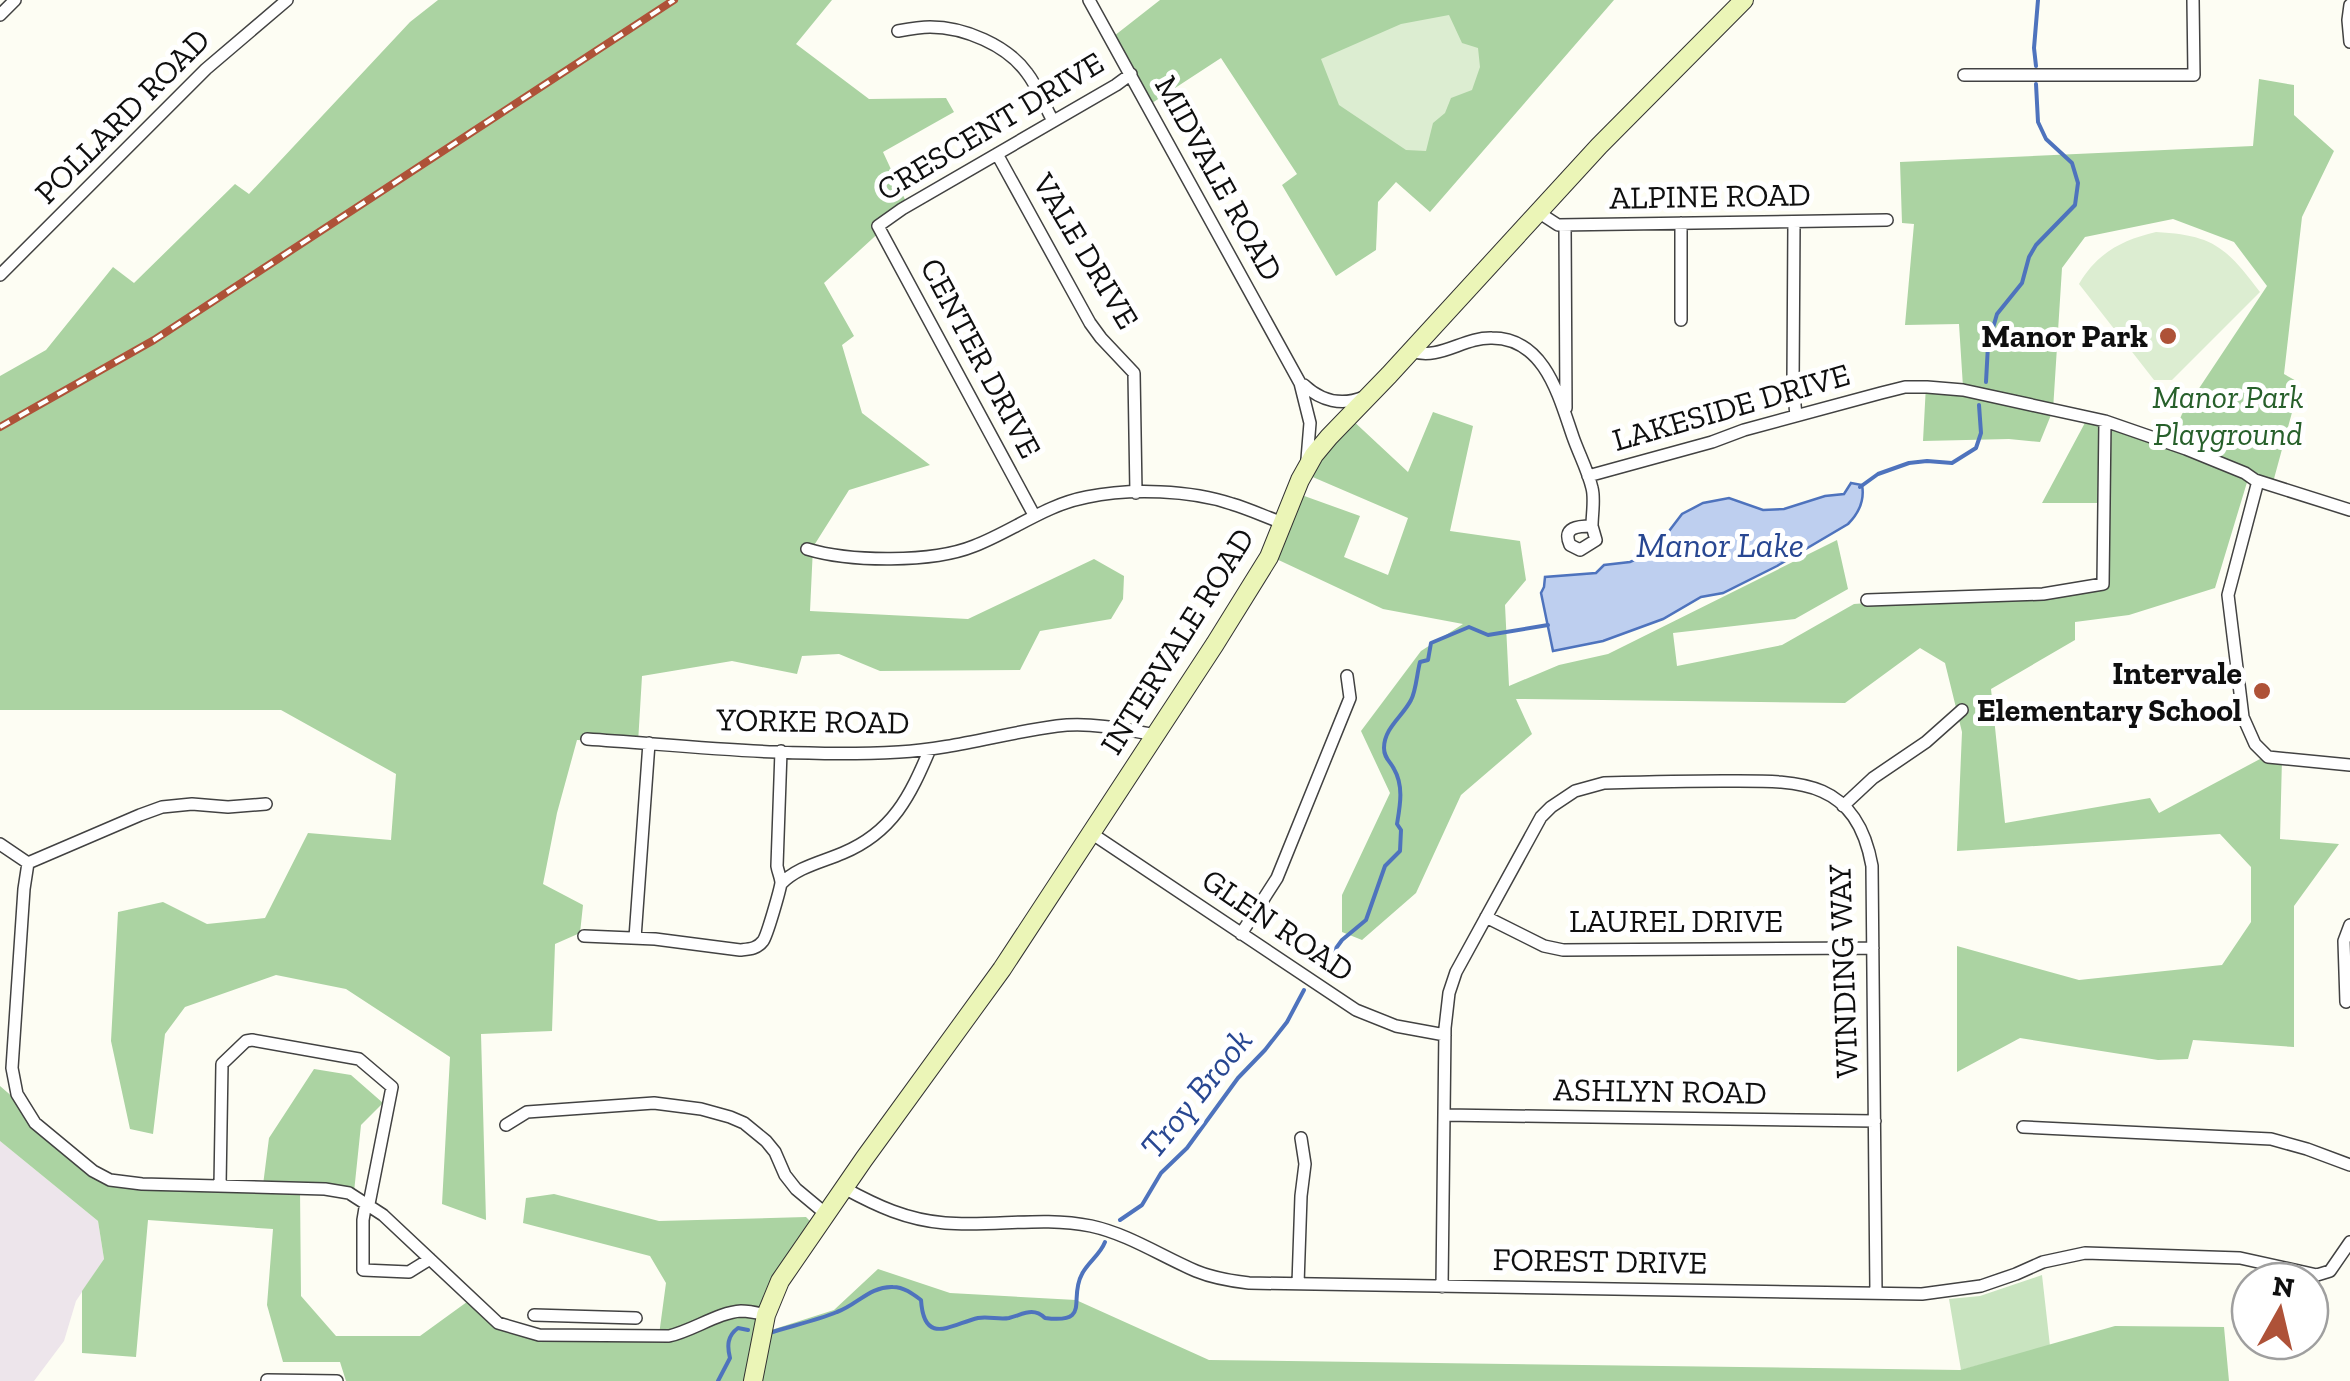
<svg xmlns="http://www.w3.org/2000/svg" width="2350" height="1381" font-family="'Zilla Slab',serif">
<rect width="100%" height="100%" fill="#fdfdf3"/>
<path fill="#ede5eb" d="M0,1141L98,1221L104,1259L76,1301L64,1341L34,1381H0Z"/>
<path fill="#c9e4c0" d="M2042,1275L2050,1346L1961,1370L1949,1299L1980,1296Z"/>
<path fill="#abd3a2" d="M438,0H832L796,44L869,99L946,98L954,112L883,152L908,206L824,283L854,336L842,345L862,413L930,465L849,490L813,547L810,611L968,619L1094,559L1124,576L1123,599L1111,619L1040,631L1020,670L880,671L839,654L802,656L797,674L732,661L642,676L638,743L577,740L557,813L543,884L583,905L580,933L555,944L552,1031L481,1034L486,1220L442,1204L450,1057L346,989L276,975L185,1007L165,1034L153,1134L130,1129L111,1041L118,912L163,902L207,924L265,918L308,833L391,840L396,774L281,710H0V376L46,350L113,267L134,283L235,184L249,194L410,22Z
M1160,0H1614L1430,212L1396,182L1378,202L1376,250L1336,276L1282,185L1297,174L1221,58L1149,105L1114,36Z
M2259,79L2294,85V115L2334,151L2302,217L2284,374L2300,383L2272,486L2248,479L2215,588L2129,615L2075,622V640L1991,689L2005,823L2150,798L2159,813L2260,759L2282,758L2280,839L2339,844L2294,906V1047L2193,1040L2188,1059L2158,1060L2020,1038L1957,1072V946L2079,980L2222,965L2251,922V867L2220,834L1957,851L1962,732L1945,663L1920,648L1845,703L1516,699L1532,734L1461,795L1416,893L1362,940L1342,932V895L1390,793L1361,731L1421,651L1463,624L1383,609L1270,556L1296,493L1360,516L1344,557L1388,575L1408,518L1308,475L1349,417L1408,472L1433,412L1473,426L1450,531L1520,541L1526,580L1505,605L1509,686L1559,665L1608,654L1837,540L1848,589L1795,619L1673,633L1677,666L1782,645L1854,604L2099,586L2104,503H2042L2087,419L2170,442L2182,414L2267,286L2234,242L2173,219L2085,237L2062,268L2053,410L2040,442L2009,439L1923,441L1926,385L1963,387L1959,324L1905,325L1914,224L1902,223L1900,162L2253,146Z
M314,1069L351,1075L383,1103L361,1125L354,1192L300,1189L301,1296L336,1336H420L471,1299L516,1330L659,1335L666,1283L650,1256L523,1223L526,1198L554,1194L659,1221L806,1217L817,1228L765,1332L834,1310L878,1269L950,1293L1076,1300L1209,1360L1960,1370L2115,1326L2224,1327L2229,1381H346L340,1362H283L267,1305L273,1229L148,1220L136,1357L82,1353V1291L104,1259L98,1221L0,1141V1086L108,1179L263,1185L269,1138Z"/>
<path fill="#dcedd1" d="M1449,15L1462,43L1478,48L1480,67L1472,90L1451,98L1445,113L1433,123L1426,151L1406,150L1339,105L1321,59L1401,24Z
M2156,232C2213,235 2226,247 2260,292L2172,380H2154L2079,284C2097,253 2122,240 2156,232Z"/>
<path fill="#becfef" stroke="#4e73bd" stroke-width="2.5" d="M1851,483L1862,485C1865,501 1859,513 1848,524L1777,566L1723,593L1701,597L1663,619L1603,641L1553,651L1541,593L1544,587L1545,577L1596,573L1604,565L1630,562L1653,552L1682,514L1703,503L1729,498L1763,510L1784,509L1825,496L1844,494Z"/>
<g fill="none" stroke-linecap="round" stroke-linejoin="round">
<path stroke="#4e73bd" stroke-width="4" d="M2036,66L2034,48L2038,0
M1986,382L1988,345L1997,314L2022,283L2029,257L2036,245L2075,205L2078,183L2072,163L2046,139L2038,122L2036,84
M1860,487L1878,474L1909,463L1927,461L1952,463L1976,448L1981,433L1979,405
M1321,969L1342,940L1366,920L1385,866L1400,851L1401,830L1397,824C1400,806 1404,786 1394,769C1390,761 1384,758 1384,748C1384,728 1403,716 1411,700C1416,691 1417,673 1420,662L1428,660L1431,643L1469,627L1488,635L1548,625
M1120,1220L1142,1205L1161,1173L1187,1148L1238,1078L1265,1050L1287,1022L1304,990
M769,1333C791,1326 815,1321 837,1312C857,1305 870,1286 893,1287C904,1287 913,1294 921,1300C924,1346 950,1325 978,1318C989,1316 999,1320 1009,1318C1024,1314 1033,1307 1045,1318C1092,1324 1068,1299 1082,1274C1088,1262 1100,1255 1105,1242
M718,1381L730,1358C727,1346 727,1336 738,1328L748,1330"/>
<g stroke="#424242" stroke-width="14">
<path id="street" d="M1089,0L1300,383L1310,423L1307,459
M2350,5L2348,20L2350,42
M0,15L15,0
M898,31C909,29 920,27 930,27C964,27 1007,45 1027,73C1038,87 1044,105 1053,121
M1964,75H2194L2193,0
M997,154L1090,323L1101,338L1134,373L1136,493
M1538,212L1558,225L1887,220
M1794,222L1793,383L1796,416
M1565,225L1566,408
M0,275L206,69L287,0
M1681,320V223
M1411,351C1440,361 1463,337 1492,338C1545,338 1559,397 1573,437C1579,454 1588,471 1592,488C1595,499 1592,514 1592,526L1596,540L1580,550L1570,545C1562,527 1578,526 1592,526
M1304,385C1321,401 1342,406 1364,397
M1588,476L1712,442L1744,430L1881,393L1905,387H1927L1963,390L2105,421L2186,449L2245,473L2255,480L2350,510
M2258,481L2228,595L2243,717L2255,744L2268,757L2350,765
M1034,515L878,226L902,209L1116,85L1131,74
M807,549C850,562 932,563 974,546C1013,531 1045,505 1087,497C1130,488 1191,490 1232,504C1249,509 1266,517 1283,523
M1867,600L2043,594L2103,584L2105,421
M587,739C690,746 796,758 899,752C953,749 1004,733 1057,726C1090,722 1124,729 1156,735
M1843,806L1873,778L1926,742L1962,710
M1091,833L1356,1010L1396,1026L1445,1035
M0,844L28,863
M28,863L24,889L12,1068L17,1094L35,1123L93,1171L110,1180L142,1184L325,1189L349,1193L383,1215L498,1323L539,1335L669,1336C692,1331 719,1312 741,1311C749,1311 758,1313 766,1315
M28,863L140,815L162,807L192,804L228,807L266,804
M781,884C797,867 822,862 843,853C893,832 910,796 930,749
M1486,917L1544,946L1563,950L1873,948
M1241,934L1277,878L1350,698L1347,676
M584,936L655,939L740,950C749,949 757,949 763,941C767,936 780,890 781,883C781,878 778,872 777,866L781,751
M635,938L649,743
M2346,1002L2344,941L2350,925
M1444,1115L1875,1121
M506,1125L527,1112L654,1103L701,1109L730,1117L744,1123L766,1141L775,1152L785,1175L796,1189L826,1214
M2023,1127L2271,1139L2307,1149L2350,1165
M220,1186L222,1064L246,1041L252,1040L359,1059L392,1087L369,1204
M844,1188C877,1206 907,1220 945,1223C993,1227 1043,1216 1091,1226C1128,1234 1161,1256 1196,1271C1213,1278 1231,1281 1249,1283L1922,1294L1981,1286L2016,1274L2043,1262L2085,1253L2240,1258L2317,1275L2330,1271L2350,1242
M366,1202L363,1220V1270L409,1272L430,1259
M1298,1284L1301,1196L1305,1164L1301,1138
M1442,1287L1445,1028L1449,993L1456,972L1541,817L1551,807L1575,791L1604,783C1643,782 1683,781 1722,781C1795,781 1856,776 1872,866L1876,1293
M534,1315L636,1318
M267,1380L337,1381"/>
</g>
<g stroke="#313131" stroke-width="20">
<path id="secondary" d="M753,1381L766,1315L780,1281L864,1159L1002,969L1215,644L1269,557L1300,480L1314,455L1329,437L1389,375L1599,146L1744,0"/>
</g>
<use href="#street" stroke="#fff" stroke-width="11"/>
<use href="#secondary" stroke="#ebf5b7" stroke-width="18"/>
<g stroke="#ae5238" stroke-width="8">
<path id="rail" d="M0,427L154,340L674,0"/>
</g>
<use href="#rail" stroke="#fff" stroke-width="4" stroke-dasharray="11" stroke-linecap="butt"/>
</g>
<g fill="#ae5238" stroke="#fff" stroke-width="4">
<circle cx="2168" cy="336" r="10"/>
<circle cx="2262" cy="691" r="10"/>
</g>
<g text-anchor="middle" stroke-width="10" stroke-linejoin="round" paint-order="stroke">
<g font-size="32" fill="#0f0f0f" stroke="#fff">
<text transform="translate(122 116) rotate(-45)" y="11">POLLARD ROAD</text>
<text transform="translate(990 126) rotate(-31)" y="11">CRESCENT DRIVE</text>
<text transform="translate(1219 178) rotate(61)" y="11">MIDVALE ROAD</text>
<text transform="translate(1710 196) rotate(-1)" y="11">ALPINE ROAD</text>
<text transform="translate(1086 251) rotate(59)" y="11">VALE DRIVE</text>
<text transform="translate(981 358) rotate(62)" y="11">CENTER DRIVE</text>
<text transform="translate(1731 407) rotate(-16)" y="11">LAKESIDE DRIVE</text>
<text transform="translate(1177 641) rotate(-58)" y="11">INTERVALE ROAD</text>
<text transform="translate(813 721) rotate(1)" y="11">YORKE ROAD</text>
<text x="1676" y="932">LAUREL DRIVE</text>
<text transform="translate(1278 925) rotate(34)" y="11">GLEN ROAD</text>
<text transform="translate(1843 971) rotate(-92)" y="11">WINDING WAY</text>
<text transform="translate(1660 1091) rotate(1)" y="11">ASHLYN ROAD</text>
<text transform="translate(1600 1261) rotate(1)" y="11">FOREST DRIVE</text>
</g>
<g font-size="32" font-weight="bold" fill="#0f0f0f" stroke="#fff" text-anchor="end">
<text x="2148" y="347">Manor Park</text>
<text x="2242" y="684">Intervale<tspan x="2242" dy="37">Elementary School</tspan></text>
</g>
<g font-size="32" font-style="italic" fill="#27602b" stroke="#fff">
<text x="2228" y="408">Manor Park<tspan x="2228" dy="37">Playground</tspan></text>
</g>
<g font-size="35" font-style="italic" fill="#284792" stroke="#fff">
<text x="1720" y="557">Manor Lake</text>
<text transform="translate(1196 1093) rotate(-51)" y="12">Troy Brook</text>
</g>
</g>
<g transform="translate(2280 1311) rotate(8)"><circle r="48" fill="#ffffff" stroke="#9f9f9f" stroke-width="2.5"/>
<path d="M0-8L18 38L0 25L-18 38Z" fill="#ae5238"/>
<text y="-15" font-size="28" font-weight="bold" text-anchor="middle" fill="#0f0f0f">N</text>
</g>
</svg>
